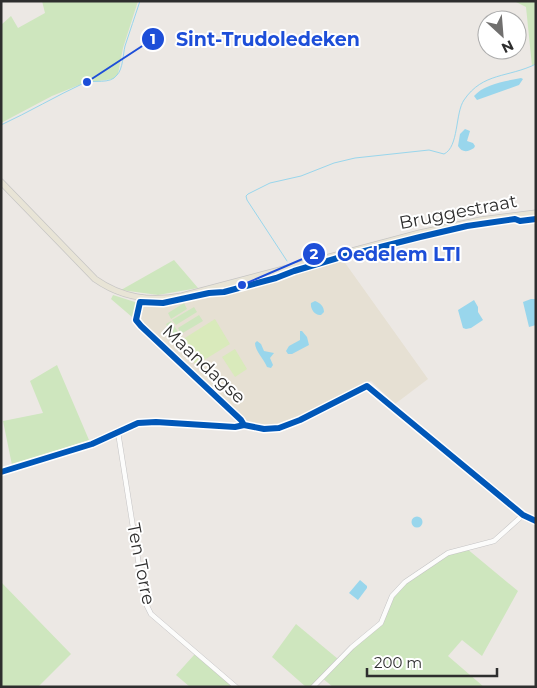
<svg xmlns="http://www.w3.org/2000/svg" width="537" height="688" font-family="Montserrat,sans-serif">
<rect width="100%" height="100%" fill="#ece8e4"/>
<path fill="#e6e0d3" d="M343,260L428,379L395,404L371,381L282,426L272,428L253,426L229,407L141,323L142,307H155L179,304L271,282L288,275Z"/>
<path fill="#cee6be" d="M42,1H138L123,48L118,74L113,79L84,83L52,96L1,123V25L11,16L18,28L45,13Z
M514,1H536V63L532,66L526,7Z
M174,260L198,288L158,295L121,290Z
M113,295L138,303L136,315L132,317L111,299Z
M184,303L187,309L171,319L168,313Z
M194,307L197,312L176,325L172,320Z
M199,315L203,321L181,334L178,328Z
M171,321L180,335L174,338L166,324Z
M57,365L89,440L12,465L3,421L43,413L30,381Z
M466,548L518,591L482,656L462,640L448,656L484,687H333L322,678L352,648L379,627L393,597L401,586L451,553Z
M1,582L71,654L38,687H1Z
M296,624L338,659L312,687H306L272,657Z
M194,655H196L234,687H190L176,675Z"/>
<path fill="#d9eabb" d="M215,319L230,344L196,365L180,341Z
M235,349L247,369L235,377L222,357Z"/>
<path fill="#99d6ec" d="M521,78L523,79L519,85L477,100L474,96C484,84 506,81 521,78Z
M465,129L470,131L467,141L473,143L475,146L474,148C468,152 462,153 458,146L460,134Z
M531,299H536V325L529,327L523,302Z
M474,300L478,307V312L483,320L471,328L466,329L463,328L458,310Z
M315,301C320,303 324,306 324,312L321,315C315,316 310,309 311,303Z
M300,331H302L307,337L309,345L292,354H288L286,351L289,346L300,340Z
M257,341L261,344L264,351L274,353L270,358L273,365L271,368L267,367C264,359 255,351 255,343Z
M411.5 522a5.5 5.5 0 1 1 11 0a5.5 5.5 0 1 1-11 0Z
M360,580L367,586V588L358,600L349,593Z"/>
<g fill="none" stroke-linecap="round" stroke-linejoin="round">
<path stroke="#99d6ec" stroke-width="1" d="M1,125C29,112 56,96 84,83C94,79 110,85 117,75C123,69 123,54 125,46C130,31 135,16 140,1
M287,261L247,200L246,196L248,194L270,183L301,176L334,163L355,158L429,150L444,154C459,147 455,113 464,100C483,72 508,78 536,64"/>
<g stroke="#c5c4c5" stroke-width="5.5">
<path id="minor" d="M141,298L136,320L141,326L241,420L244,425
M118,432L143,591L145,602L151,614L236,687
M1,472L92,444L138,423L156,422L235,427L244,425L264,429L279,428L300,420L367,386L523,515L536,521
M313,687L352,647L381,623L392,596L405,582L448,553L494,541L523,515"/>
</g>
<g stroke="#c6c5c4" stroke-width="7">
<path id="major" d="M1,182L95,279C122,298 150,302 182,296L420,233L481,220L536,213"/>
</g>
<use href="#minor" stroke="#fcfcfb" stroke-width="4.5"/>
<use href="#major" stroke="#e8e4d6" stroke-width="5.5"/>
<g stroke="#fff" stroke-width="9">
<path id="cycleway" d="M244,425L241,420L141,326L136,320L140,302L163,303L209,293L224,292L276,278L294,271L341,257L420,237L467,226L515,219L520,221L536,219
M1,472L92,444L138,423L156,422L235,427L244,425L264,429L279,428L300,420L367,386L523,515L536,521"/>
</g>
<use href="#cycleway" stroke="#0057b8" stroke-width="6"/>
</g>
<g text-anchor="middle" stroke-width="4" stroke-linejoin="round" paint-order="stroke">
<g font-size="18" fill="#2e2e2e" stroke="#fff">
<text transform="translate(458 212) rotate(-11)" y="6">Bruggestraat</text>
<text transform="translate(204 364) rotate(43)" y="6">Maandagse</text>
<text transform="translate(141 564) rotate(79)" y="6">Ten Torre</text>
</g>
</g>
<path fill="none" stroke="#1d4ed8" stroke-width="2" d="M87 82L153 39M242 285L314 254"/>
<g fill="#1d4ed8" stroke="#fff" stroke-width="2">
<circle cx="87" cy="82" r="5"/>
<circle cx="242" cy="285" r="5"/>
<circle cx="153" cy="39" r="12"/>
<circle cx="314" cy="254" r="12"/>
</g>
<g font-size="15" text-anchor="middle" font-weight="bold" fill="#fff">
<text x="153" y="44">1</text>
<text x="314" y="259">2</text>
</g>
<g font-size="19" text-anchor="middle" font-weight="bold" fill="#1d4ed8" stroke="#fff" stroke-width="4" stroke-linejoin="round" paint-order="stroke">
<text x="268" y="46">Sint-Trudoledeken</text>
<text x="399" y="261">Oedelem LTI</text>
</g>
<rect width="537" height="688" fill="none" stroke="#2e2e2e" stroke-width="5"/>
<g transform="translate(502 35) rotate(154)"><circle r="24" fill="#ffffff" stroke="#ababab"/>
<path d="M0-4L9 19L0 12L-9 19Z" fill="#706f6e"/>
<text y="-8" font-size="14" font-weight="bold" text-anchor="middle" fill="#2e2e2e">N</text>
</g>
<path d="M367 668v8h130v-8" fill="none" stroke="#2e2e2e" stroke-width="2.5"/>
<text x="374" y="668" font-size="15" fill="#2e2e2e" stroke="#ffffff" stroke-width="4" paint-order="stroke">200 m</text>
</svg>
